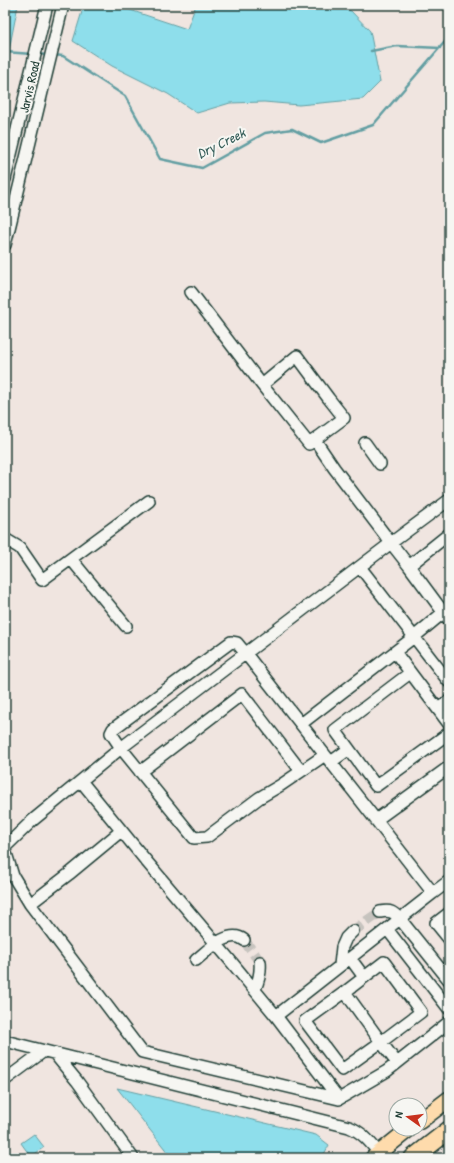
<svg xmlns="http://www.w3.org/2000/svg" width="454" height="1163" font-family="'Patrick Hand',sans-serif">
<rect width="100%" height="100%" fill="#f0e5e0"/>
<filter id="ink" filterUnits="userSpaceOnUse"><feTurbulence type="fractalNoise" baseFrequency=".025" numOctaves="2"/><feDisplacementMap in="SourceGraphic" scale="8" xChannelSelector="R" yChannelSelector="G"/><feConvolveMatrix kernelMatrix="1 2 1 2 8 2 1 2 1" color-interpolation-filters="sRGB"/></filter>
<g filter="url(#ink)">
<path fill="#c9d78b" stroke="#748a60" d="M5,93L11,94L5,119Z"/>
<path fill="#8edeeb" stroke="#629ea2" d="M5,5H18L6,65H5Z
M84,5H115L187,29L196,5H329L351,11L370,31L380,82L363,99L299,105L264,102L230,103L197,113L168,94L112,66L73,41Z
M117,1088L316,1135L329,1145L323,1156L320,1158H172Z
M34,1134L44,1147L31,1157L21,1143Z"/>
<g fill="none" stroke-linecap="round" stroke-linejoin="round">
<path stroke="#629ea2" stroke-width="2.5" d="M371,51L397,46L440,48
M5,52L32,54
M37,54L48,55
M53,55L63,56L125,96L160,159L202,168L265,133L292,129L321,143L373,125L449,37"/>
<path stroke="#c6c3be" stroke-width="11" stroke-dasharray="11 5.5" stroke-linecap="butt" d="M353,931L380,912
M244,940L260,962"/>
<g stroke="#1f3d34" stroke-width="14">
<path id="minor" d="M5,179L47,5
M5,245L63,5
M191,292L262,385L309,444L344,418L329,399L297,356L262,385
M315,440L334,468L391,543L449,500
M365,443L380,464
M449,534L409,566L391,543C301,611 211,680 121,748L111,733L113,729L231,642L237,643L246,654L433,893L449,881
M5,539L20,548L42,580L149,501
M71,559L126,626
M409,566L449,620
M360,567L449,682
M395,652L449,724
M410,673L335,730L376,786L449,733
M438,709L449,701
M301,724L414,637L444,612
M331,762L349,749
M140,772L242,694L301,771
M81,781L147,862L229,959L276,1016
M376,820L449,767
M5,847L33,820L121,748L194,838L207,837L259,798L281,785L325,755
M5,850L13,876L30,904L142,1052L339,1099L387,1071L449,1022
M30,904L69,874L121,831
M380,912C391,910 393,912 400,919L449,980
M449,913L436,923L449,939
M387,929L449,1009
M350,958L364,977
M196,960C208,950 229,928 244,940
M384,962L421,1012L381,1042L345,992Z
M340,965L342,947L346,938L353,931
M255,989C259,980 261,972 260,962
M345,992L305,1021L342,1070L381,1042L397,1063
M5,1041L349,1127C362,1132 370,1142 379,1153
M54,1053L77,1081L133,1158
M5,1080L44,1051
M339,1099L276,1016L433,893"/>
</g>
<g stroke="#1f3d34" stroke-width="18">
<path id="major" d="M420,1121L449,1099
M373,1158L409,1129"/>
</g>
<g stroke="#1f3d34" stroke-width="20">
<path id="highway" d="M413,1158L449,1130"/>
</g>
<use href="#minor" stroke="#f6f6f2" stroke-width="11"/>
<use href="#major" stroke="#fedbac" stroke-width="15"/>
<use href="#highway" stroke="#fedbac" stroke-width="17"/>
</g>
</g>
<g text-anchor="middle" stroke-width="4" stroke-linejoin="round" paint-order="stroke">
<g font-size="13" fill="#1f3d34" stroke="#f6f6f2">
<text transform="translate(29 87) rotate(-77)" y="5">Jarvis Road</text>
</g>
<g font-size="14" font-style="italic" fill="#355d59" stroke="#f6f6f2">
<text transform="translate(221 143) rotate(-26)" y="5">Dry Creek</text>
</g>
</g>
<rect width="454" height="1163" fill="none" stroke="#f6f6f2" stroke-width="20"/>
<rect x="10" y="10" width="434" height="1143" fill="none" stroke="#1f3d34" stroke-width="1.5" filter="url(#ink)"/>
<g transform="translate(408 1117) rotate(284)"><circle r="19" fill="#f6f6f2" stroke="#a0aca6"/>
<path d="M0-3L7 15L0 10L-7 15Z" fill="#c8321e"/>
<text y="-6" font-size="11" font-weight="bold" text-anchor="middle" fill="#1f3d34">N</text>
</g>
</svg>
